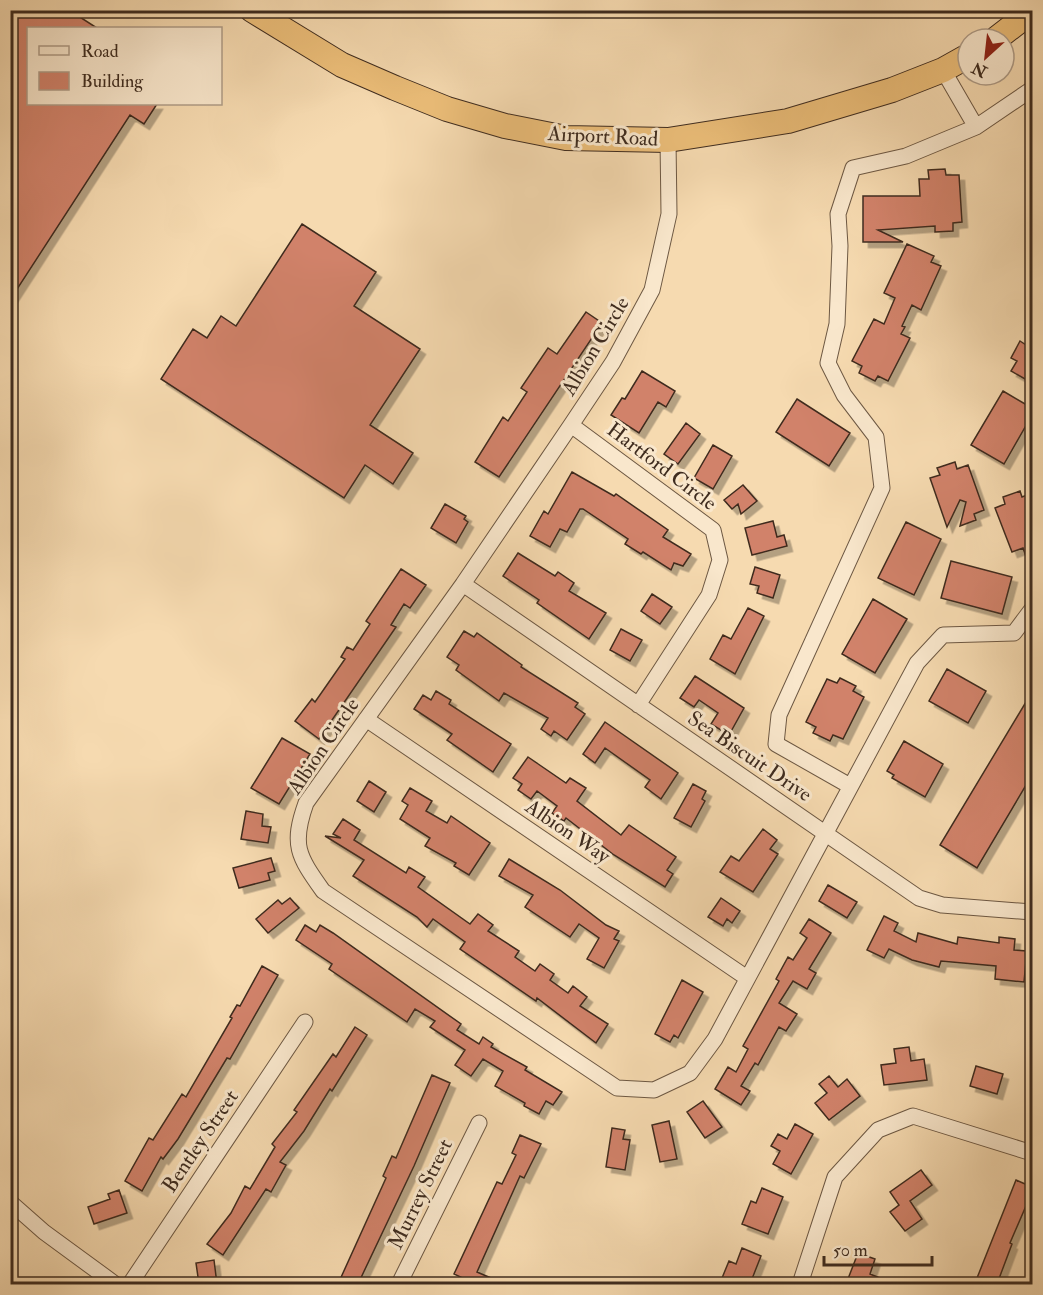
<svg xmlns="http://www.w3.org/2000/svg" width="1043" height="1295" font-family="'IM FELL Double Pica',serif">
<defs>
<filter id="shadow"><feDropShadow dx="5.5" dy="5.5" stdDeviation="0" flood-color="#0004"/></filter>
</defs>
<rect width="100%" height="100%" fill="#f6dab0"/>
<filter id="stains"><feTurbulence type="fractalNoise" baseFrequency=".00333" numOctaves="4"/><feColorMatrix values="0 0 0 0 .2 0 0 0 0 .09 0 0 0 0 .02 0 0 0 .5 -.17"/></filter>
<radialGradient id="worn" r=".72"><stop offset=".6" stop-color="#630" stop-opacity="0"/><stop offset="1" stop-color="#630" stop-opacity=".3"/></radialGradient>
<path fill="#d1826b" stroke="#3f2c1f" stroke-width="1.5" filter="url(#shadow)" d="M10,10H69L97,28H28V104H157L144,124L130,115L10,300Z
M945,169L946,175H959L962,222L953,223V231L935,232V226L878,230L903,242H863V196H920L919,179H929L928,170Z
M302,224L376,272L354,306L420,349L370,425L413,453L393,484L365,465L344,498L161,379L193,329L207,338L221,316L236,326Z
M907,244L934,256L931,262L941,266L921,310L912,305L902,326L905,327L901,334L910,338L888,381L878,376L875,381L859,373L862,366L852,361L874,319L884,324L895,298L884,293Z
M586,312L602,323L499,477L475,462L503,417L508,421L527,392L521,388L548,348L557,354Z
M1020,341L1032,349V383L1011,371L1017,361L1011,358Z
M642,371L675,391L666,407L658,402L639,433L611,415L622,398L625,399Z
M1003,391L1032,408V415L1004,464L971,445Z
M797,399L850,433L829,466L776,432Z
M686,423L700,434L678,464L664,454Z
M713,445L732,456L713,489L694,478Z
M955,462L957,469L968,465L984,510L974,514L976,520L960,526L966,502L960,500L947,527L930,478L940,475L937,468Z
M572,472L614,496L616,494L668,530L663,537L691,554L683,566L674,563L671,570L643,552L641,554L625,544L628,539L583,509H580L567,532L560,529L550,547L530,536L544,511L548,514Z
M743,485L757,501L741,514L738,504L732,509L724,500Z
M1020,491L1022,497L1032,493L1031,571L1023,548L1012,552L995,508L1005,504L1003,497Z
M445,504L466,516L464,519L468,522L456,543L431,528Z
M773,521L777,537L784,535L787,546L752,555L745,528Z
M906,522L941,539L914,595L878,578Z
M518,553L555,576L558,572L574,583L569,591L606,613L589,639L537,603L539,600L503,576Z
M951,561L1012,577L1002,614L941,598Z
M755,567L780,575L773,598L757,593L759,586L750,584Z
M401,569L426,585L410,608L404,604L391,625L396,627L319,739L295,721L312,699L315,702L345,659L341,657L347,647L353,650L370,624L366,621Z
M652,594L672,607L660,624L641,611Z
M873,599L907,619L875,673L842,654Z
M748,608L764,616L735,674L710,659L723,635L731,639Z
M621,629L642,640L630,661L610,650Z
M464,631L474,637L477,633L522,665L521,667L578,703L575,707L585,714L567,740L554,731L551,736L541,729L548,718L504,693L499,701L456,670L459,665L447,657Z
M947,669L986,691L968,723L929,701Z
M695,676L744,708L729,735L711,724L718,713L699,700L694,707L680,698Z
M840,678L856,686L853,691L864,697L843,739L833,735L830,741L813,733L816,727L806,722L827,679L837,683Z
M436,691L451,700L449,704L511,744L493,772L447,740L452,734L414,709L423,695L431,700Z
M1032,692V775L977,868L940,845Z
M605,722L678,773L661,799L645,787L650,780L605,748L595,763L583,754Z
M282,738L310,754L279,804L251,788Z
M904,741L943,764L925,797L892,778L894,775L887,771Z
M528,757L566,783L570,778L586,788L577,801L621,835L629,825L676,857L667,870L673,874L665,887L614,855L566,818L564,821L552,813L557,806L537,791L531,799L518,790L522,784L513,778Z
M369,781L386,792L374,812L357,801Z
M693,784L706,791L702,799L705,801L691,827L674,818Z
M410,788L432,801L426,811L447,823L451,816L490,843L469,875L454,866L456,863L425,846L430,838L400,819L408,805L402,801Z
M246,811L263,814L262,826L271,827L268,843L241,839Z
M343,819L360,830L354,840L406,873L409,867L425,877L418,887L470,924L478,914L493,925L488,931L519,951L515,957L535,971L540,964L554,974L550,980L568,993L573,986L587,997L580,1006L608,1024L596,1043L537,998L536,1001L460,949L465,942L433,919L427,927L417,917L353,876L364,860L325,836L341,838L333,834Z
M763,829L777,840L770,849L778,854L753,892L720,872L731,856L739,861Z
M271,858L275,871L268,873L270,880L239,888L233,868Z
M509,859L560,890L606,925L619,931L614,939L619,941L604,968L587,959L599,938L579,924L570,937L525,907L533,895L499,876Z
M828,885L857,902L847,918L819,901Z
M290,898L299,908L268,933L256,919L278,900L282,904Z
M721,898L740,911L732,923L727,919L723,926L708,917Z
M884,916L898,923L894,931L916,942L918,933L957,944L958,937L999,943V937L1015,939L1014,950L1027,951L1024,982L995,979L996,966L941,961L939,967L912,960L889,949L884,958L867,950Z
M809,919L831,933L809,969L816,973L807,989L793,981L779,1003L797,1014L786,1031L779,1027L758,1065L755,1063L741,1086L750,1091L741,1105L715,1089L728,1067L736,1072L748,1049L743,1046L779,981L776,979L788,957L793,960L807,938L800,933Z
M305,925L316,932L320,925L333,933L461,1024L457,1030L479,1044L483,1037L493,1044L491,1047L527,1067L525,1070L562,1092L553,1105L546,1101L539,1114L524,1106L525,1103L495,1086L503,1071L483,1059L471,1076L455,1065L465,1050L430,1027L435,1021L415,1009L407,1022L329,969L332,964L296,940Z
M262,966L278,975L230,1059L227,1058L178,1139L163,1159L161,1157L142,1191L125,1181L149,1138L153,1140L182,1094L186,1097L232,1018L230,1017L237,1005L240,1006Z
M682,980L703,992L678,1038L674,1035L670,1042L655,1034Z
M355,1027L367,1035L332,1091L330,1089L304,1131L280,1162L286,1165L271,1192L266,1189L223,1255L207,1244L231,1213L245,1186L250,1189L275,1147L272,1144L297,1112L294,1110L333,1054L336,1057Z
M909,1047L911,1061L924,1059L927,1080L884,1085L881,1065L896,1063L894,1049Z
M976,1066L1003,1074L997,1094L970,1086Z
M432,1075L450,1083L414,1166L358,1284H338L386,1178L383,1176L392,1156L396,1158Z
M829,1076L838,1087L847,1079L860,1096L829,1120L815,1103L827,1093L819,1084Z
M703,1101L722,1127L705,1138L687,1112Z
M669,1121L677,1159L660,1162L652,1125Z
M795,1124L813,1134L791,1174L773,1164L780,1151L771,1146L778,1134L787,1139Z
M612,1128L625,1130L623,1139L630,1140L625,1170L606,1167Z
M520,1135L541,1144L524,1178L520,1176L477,1272L505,1284H475L454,1274L497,1182L502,1184L516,1155L512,1153Z
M921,1170L932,1185L910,1201L922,1219L905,1231L890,1212L899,1205L890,1192Z
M1016,1180L1032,1187V1192L1010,1243L1012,1244L997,1284H995L977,1278Z
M762,1188L783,1197L768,1234L742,1224L751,1201L756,1203Z
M119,1190L127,1213L94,1224L88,1207L110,1199L108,1194Z
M742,1248L761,1256L750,1284H729L730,1281L722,1278L729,1261L736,1264Z
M858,1253L875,1259L870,1274L895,1284H846Z
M214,1260L217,1284H199L196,1263Z"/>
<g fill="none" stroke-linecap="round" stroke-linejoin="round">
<g stroke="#6d5843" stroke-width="17">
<path id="minor" d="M943,70L976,127
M668,140L669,214L652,290L613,362L571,425L463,584L306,803C291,845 298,856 323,891L617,1088L654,1090L690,1073L715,1039L917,663L943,635L1014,633L1032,609
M571,425L713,530L720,560L709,595L638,705
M463,584L919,898L942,905L1032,912
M366,719L747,978
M850,786L776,744L779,715L882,488L876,437L844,395L828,363L837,324L840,246L838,214L853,168L906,156L976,127L1032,89
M10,1202L44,1232L115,1284
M130,1284L305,1022
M399,1284L479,1123
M800,1284L835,1177L878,1130L913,1116L1032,1153"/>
</g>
<g stroke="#3f2c1f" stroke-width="26">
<path id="trunk" d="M252,10L342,65L395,88L447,109L505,126L566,138L668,140L788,121L892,90L943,70L968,56
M996,39L1032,11"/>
</g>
<use href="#minor" stroke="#f9e7cc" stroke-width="15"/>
<use href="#trunk" stroke="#ebbd78" stroke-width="24"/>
</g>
<g text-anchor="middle" stroke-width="6" stroke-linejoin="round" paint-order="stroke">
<g font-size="21" fill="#3f2c1f" stroke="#f9e7cc">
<text transform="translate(603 136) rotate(3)" y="7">Airport Road</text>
<text transform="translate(595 346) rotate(-59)" y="7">Albion Circle</text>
<text transform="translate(662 466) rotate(37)" y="7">Hartford Circle</text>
<text transform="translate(323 746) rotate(-56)" y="7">Albion Circle</text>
<text transform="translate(750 756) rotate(34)" y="7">Sea Biscuit Drive</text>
<text transform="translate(568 831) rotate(34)" y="7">Albion Way</text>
<text transform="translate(200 1141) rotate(-56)" y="7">Bentley Street</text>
<text transform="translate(420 1194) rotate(-64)" y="7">Murrey Street</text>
</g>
</g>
<rect width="1043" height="1295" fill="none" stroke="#f6dab0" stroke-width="36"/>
<rect x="12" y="12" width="1019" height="1271" fill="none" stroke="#3f2c1f" stroke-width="3"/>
<rect x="18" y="18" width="1007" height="1259" fill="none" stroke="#3f2c1f" stroke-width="1.5"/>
<rect x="27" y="27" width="195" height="78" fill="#f9e7cc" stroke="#af9c87" stroke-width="1.5"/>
<rect x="39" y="46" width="30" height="9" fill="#f9e7cc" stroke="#af9c87" stroke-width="1.5"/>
<text x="81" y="57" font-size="18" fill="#3f2c1f">Road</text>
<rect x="39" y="72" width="30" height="18" fill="#d1826b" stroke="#af9c87" stroke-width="1.5"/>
<text x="81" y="87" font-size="18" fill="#3f2c1f">Building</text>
<g transform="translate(986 57) rotate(207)"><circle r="28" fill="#f9e7cc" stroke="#af9c87" stroke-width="1.5"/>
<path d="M0-4.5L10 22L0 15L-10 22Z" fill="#8f2418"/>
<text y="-9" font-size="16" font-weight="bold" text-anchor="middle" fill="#3f2c1f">N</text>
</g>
<path d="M824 1256v9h108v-9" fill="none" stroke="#3f2c1f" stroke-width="3"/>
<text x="833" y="1256" font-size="18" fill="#3f2c1f" stroke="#f9e7cc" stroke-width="4.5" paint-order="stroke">50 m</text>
<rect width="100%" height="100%" filter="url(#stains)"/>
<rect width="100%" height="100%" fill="url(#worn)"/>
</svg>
